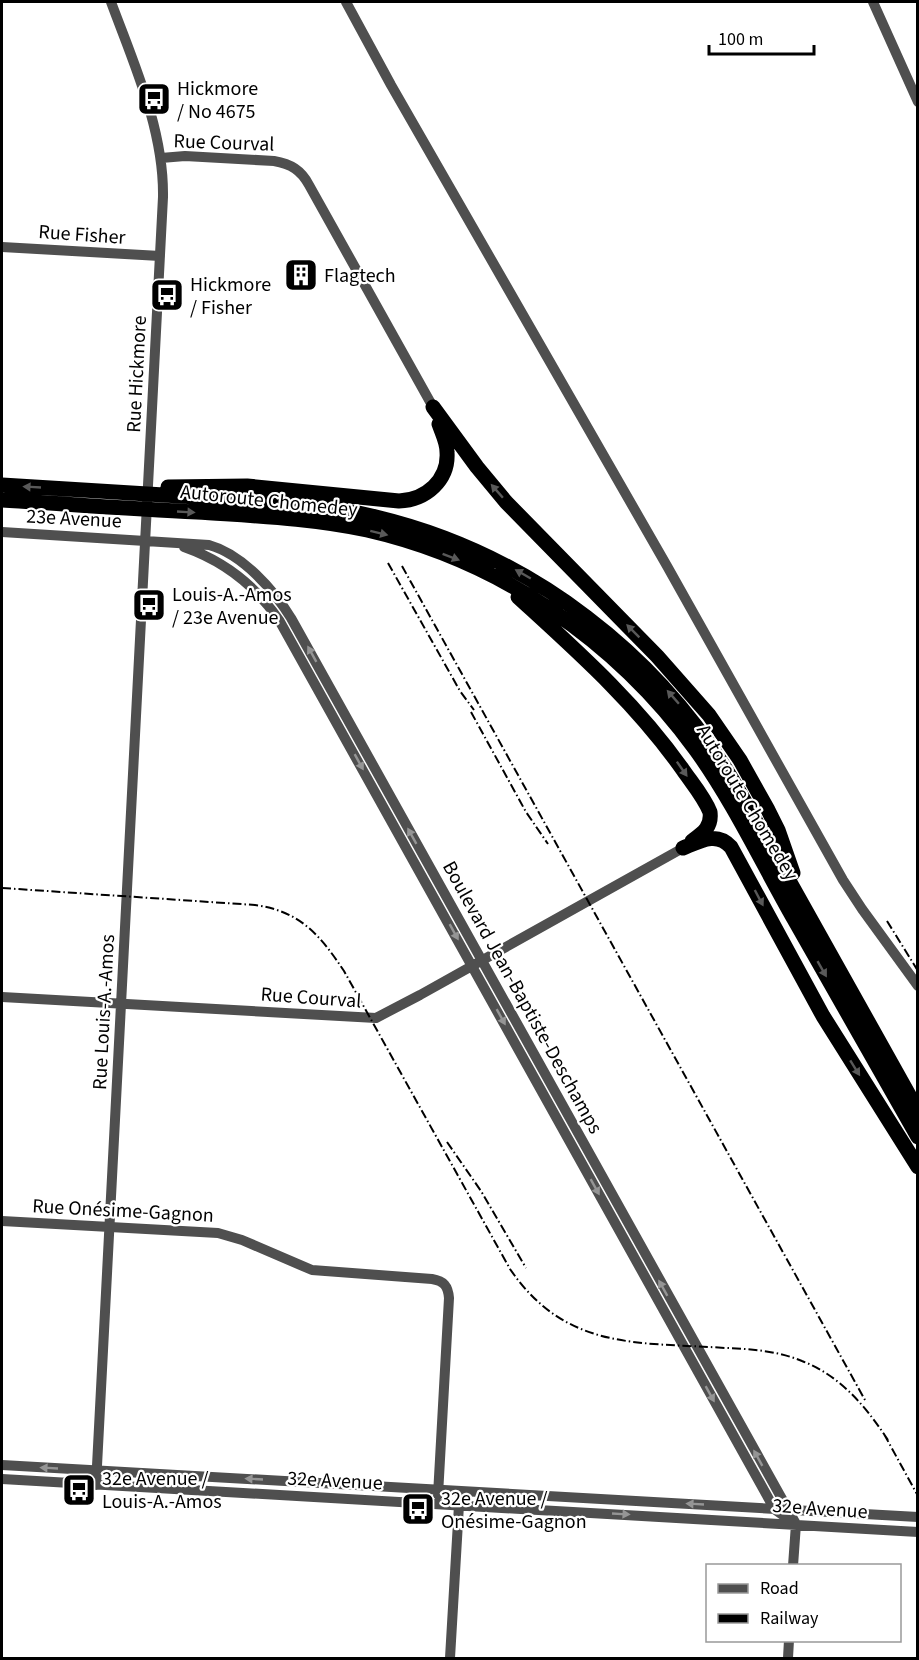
<svg xmlns="http://www.w3.org/2000/svg" width="919" height="1660" font-family="'Source Sans 3',sans-serif">
<rect width="100%" height="100%" fill="#fff"/>
<g fill="none" stroke-linecap="round" stroke-linejoin="round">
<path stroke="#4f4f4f" stroke-width="10" d="M346,2L391,85L667,566L843,880L862,909L918,986
M873,2L918,102
M161,158L185,156L274,161C291,164 301,170 309,185L433,407
M2,247L160,256
M2,532L209,545C242,554 274,590 291,618L796,1524L793,1566
M184,547C224,561 255,585 279,620L770,1501L774,1509L791,1521
M2,997L376,1018L420,995L683,848
M2,1221L218,1233L242,1240L312,1270L432,1279C444,1281 448,1286 449,1298L438,1495
M2,1465L918,1517
M2,1479L918,1532
M96,1485L163,197C164,130 134,64 111,2
M450,1658L459,1505
M788,1658L789,1640"/>
<path stroke="#000" stroke-width="15" d="M433,407L477,467L506,502L657,656L709,715L740,760L768,810L778,830L793,873
M2,485C66,489 131,493 196,497C256,501 317,503 376,517C530,554 662,655 740,793L918,1111
M168,487L247,486L399,501C426,500 449,480 447,452C447,442 442,433 439,424
M2,500C67,504 132,509 197,512C254,516 311,518 367,530C499,560 616,640 696,750C734,803 762,863 794,919C835,992 877,1064 918,1137
M518,597C577,651 636,703 683,770C692,783 704,797 710,812C712,827 703,833 692,841
M683,848C700,841 717,831 731,847L823,1016L918,1167"/>
<path stroke="#000" stroke-width="2" stroke-dasharray="9 3 1.5 3" stroke-linecap="butt" d="M388,563L460,691L474,710
M402,566L865,1400
M471,712L526,812L548,844
M2,888L255,905C300,911 320,935 344,971L510,1269C566,1351 638,1342 726,1348C752,1349 778,1351 802,1361C841,1376 866,1407 888,1440
M887,921L918,971
M447,1142L481,1191L526,1268
M884,1434L918,1496"/>
</g>
<defs><path id="oneway-solid" d="M-6-.8H1V-3.2L6.5 0L1 3.2V.8H-6Z" transform="scale(1.5)"/></defs>
<g fill="#595959">
<use href="#oneway-solid" transform="translate(32 487) rotate(-177)"/>
<use href="#oneway-solid" transform="translate(497 491) rotate(-131)"/>
<use href="#oneway-solid" transform="translate(186 512) rotate(3)"/>
<use href="#oneway-solid" transform="translate(379 533) rotate(14)"/>
<use href="#oneway-solid" transform="translate(451 557) rotate(21)"/>
<use href="#oneway-solid" transform="translate(523 574) rotate(-150)"/>
<use href="#oneway-solid" transform="translate(633 631) rotate(-135)"/>
<use href="#oneway-solid" transform="translate(673 697) rotate(-131)"/>
<use href="#oneway-solid" transform="translate(682 769) rotate(55)"/>
<use href="#oneway-solid" transform="translate(759 898) rotate(62)"/>
<use href="#oneway-solid" transform="translate(822 969) rotate(60)"/>
<use href="#oneway-solid" transform="translate(855 1068) rotate(58)"/>
</g>
<g fill="#959595">
<use href="#oneway-solid" transform="translate(312 654) rotate(-119)"/>
<use href="#oneway-solid" transform="translate(359 762) rotate(61)"/>
<use href="#oneway-solid" transform="translate(412 836) rotate(-119)"/>
<use href="#oneway-solid" transform="translate(454 932) rotate(61)"/>
<use href="#oneway-solid" transform="translate(501 1017) rotate(61)"/>
<use href="#oneway-solid" transform="translate(595 1187) rotate(61)"/>
<use href="#oneway-solid" transform="translate(663 1288) rotate(-119)"/>
<use href="#oneway-solid" transform="translate(710 1394) rotate(61)"/>
<use href="#oneway-solid" transform="translate(758 1458) rotate(-119)"/>
<use href="#oneway-solid" transform="translate(49 1468) rotate(-177)"/>
<use href="#oneway-solid" transform="translate(254 1479) rotate(-177)"/>
<use href="#oneway-solid" transform="translate(695 1504) rotate(-177)"/>
<use href="#oneway-solid" transform="translate(621 1514) rotate(3)"/>
</g>
<defs>
<g id="bus-square" transform="scale(1.725)"><rect x="-9" y="-9" width="18" height="18" rx="4" fill="#000" stroke="#fff"/><path d="M-5-6H5V4H4V6H2V4H-2V6H-4V4H-5ZM-3.5-4V0h7V-4ZM-3.5 1.2v1.5H-2V1.2ZM2 1.2v1.5H3.5V1.2Z" fill="#fff"/></g>
<g id="building-square" transform="scale(1.725)"><rect x="-9" y="-9" width="18" height="18" rx="4" fill="#000" stroke="#fff"/><path d="M-4-6H4V6H1V3H-1V6H-4ZM-2.5-4.3h1.7v1.8h-1.7ZM.8-4.3h1.7v1.8H.8ZM-2.5-1h1.7V.8h-1.7ZM.8-1h1.7V.8H.8Z" fill="#fff"/></g>
</defs>
<g fill-rule="evenodd">
<use href="#bus-square" x="154" y="99"/>
<use href="#building-square" x="301" y="275"/>
<use href="#bus-square" x="167" y="295"/>
<use href="#bus-square" x="149" y="605"/>
<use href="#bus-square" x="79" y="1490"/>
<use href="#bus-square" x="418" y="1509"/>
</g>
<g text-anchor="middle" stroke-width="4.5" stroke-linejoin="round" paint-order="stroke">
<g font-size="20" fill="#000" stroke="#fff" text-anchor="start">
<text x="177" y="95">Hickmore<tspan x="177" dy="23">/ No 4675</tspan></text>
<text x="324" y="282">Flagtech</text>
<text x="190" y="291">Hickmore<tspan x="190" dy="23">/ Fisher</tspan></text>
<text x="172" y="601">Louis-A.-Amos<tspan x="172" dy="23">/ 23e Avenue</tspan></text>
<text x="102" y="1485">32e Avenue /<tspan x="102" dy="23">Louis-A.-Amos</tspan></text>
<text x="441" y="1505">32e Avenue /<tspan x="441" dy="23">Onésime-Gagnon</tspan></text>
</g>
<g font-size="20" fill="#000" stroke="#fff">
<text transform="translate(224 142) rotate(2)" y="7">Rue Courval</text>
<text transform="translate(82 234) rotate(4)" y="7">Rue Fisher</text>
<text transform="translate(136 374) rotate(-87)" y="7">Rue Hickmore</text>
<text transform="translate(269 500) rotate(6)" y="7">Autoroute Chomedey</text>
<text transform="translate(74 518) rotate(3)" y="7">23e Avenue</text>
<text transform="translate(748 802) rotate(59)" y="7">Autoroute Chomedey</text>
<text transform="translate(311 997) rotate(4)" y="7">Rue Courval</text>
<text transform="translate(523 997) rotate(61)" y="7">Boulevard Jean-Baptiste-Deschamps</text>
<text transform="translate(103 1012) rotate(-87)" y="7">Rue Louis-A.-Amos</text>
<text transform="translate(123 1210) rotate(3)" y="7">Rue Onésime-Gagnon</text>
<text transform="translate(335 1480) rotate(3)" y="7">32e Avenue</text>
<text transform="translate(820 1508) rotate(4)" y="7">32e Avenue</text>
</g>
</g>
<rect width="919" height="1660" fill="none" stroke="#000000" stroke-width="6"/>
<rect x="706" y="1564" width="195" height="78" fill="#ffffff" stroke="#999999" stroke-width="1.5"/>
<rect x="718" y="1584" width="30" height="9" fill="#4f4f4f" stroke="#999999" stroke-width="1.5"/>
<text x="760" y="1594" font-size="18" fill="#000000">Road</text>
<rect x="718" y="1614" width="30" height="9" fill="#000000" stroke="#999999" stroke-width="1.5"/>
<text x="760" y="1624" font-size="18" fill="#000000">Railway</text>
<path d="M709 45v9h105v-9" fill="none" stroke="#000000" stroke-width="3"/>
<text x="718" y="45" font-size="18" fill="#000000" stroke="#ffffff" stroke-width="4.5" paint-order="stroke">100 m</text>
</svg>
